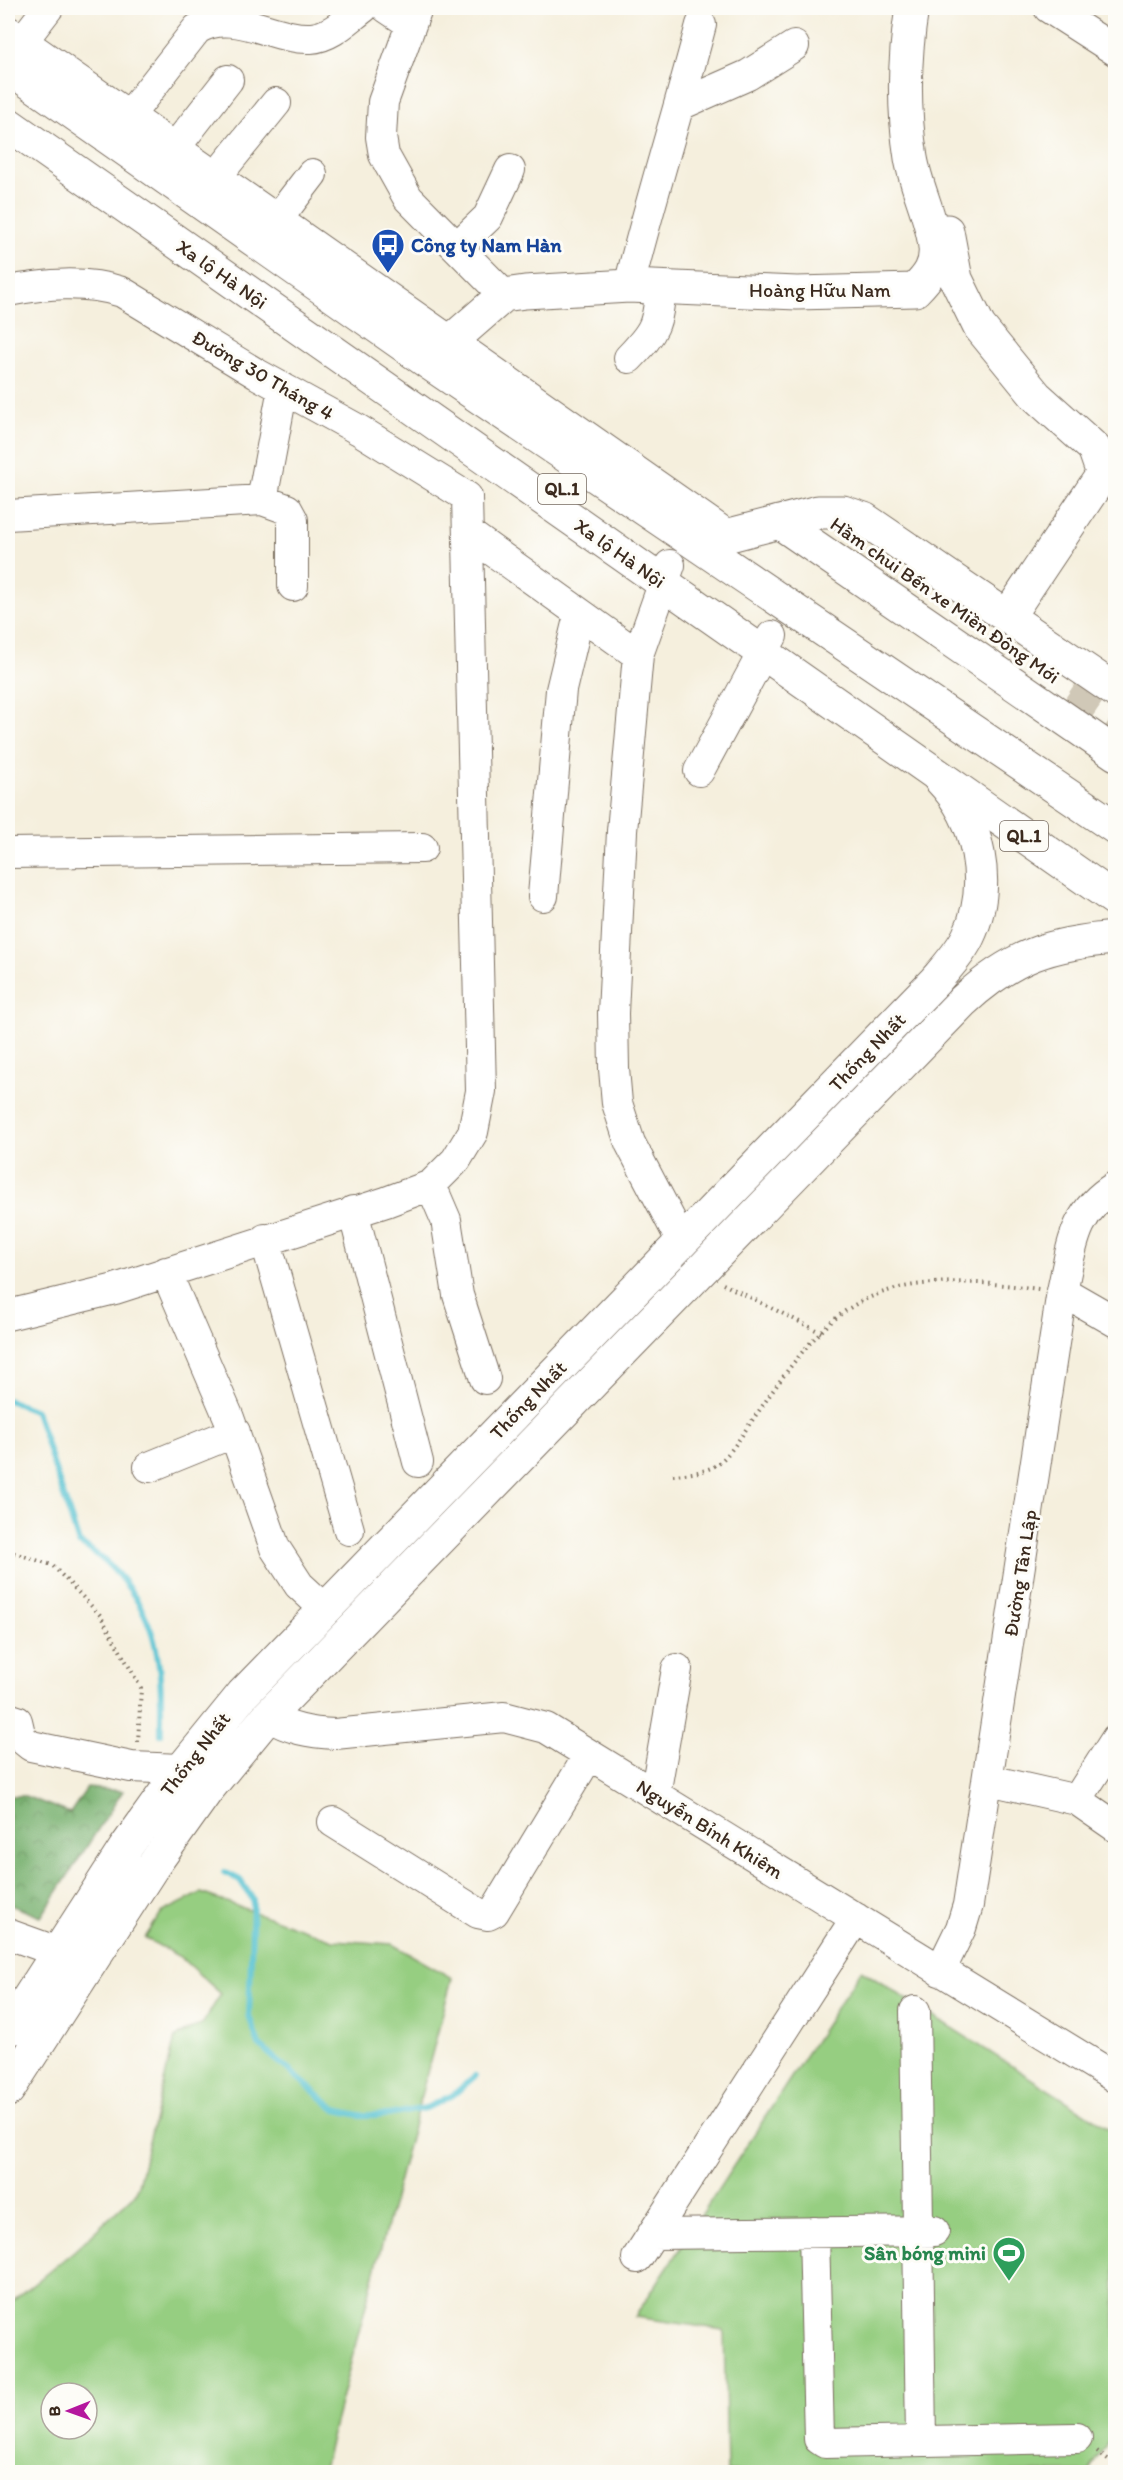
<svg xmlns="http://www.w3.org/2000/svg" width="1123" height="2480" font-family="Itim,sans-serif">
<defs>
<pattern id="forest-crowns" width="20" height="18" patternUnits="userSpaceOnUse" patternTransform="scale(1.5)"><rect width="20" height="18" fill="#78b16f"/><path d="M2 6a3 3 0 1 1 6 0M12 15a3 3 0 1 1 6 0" fill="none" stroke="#64905b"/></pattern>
</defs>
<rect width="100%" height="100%" fill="#fdfcf7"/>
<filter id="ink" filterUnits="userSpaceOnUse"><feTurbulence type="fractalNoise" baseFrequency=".0167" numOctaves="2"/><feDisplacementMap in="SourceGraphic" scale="12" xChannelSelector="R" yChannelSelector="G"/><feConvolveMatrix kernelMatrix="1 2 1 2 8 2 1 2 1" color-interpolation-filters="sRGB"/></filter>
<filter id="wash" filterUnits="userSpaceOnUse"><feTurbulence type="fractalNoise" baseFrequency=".008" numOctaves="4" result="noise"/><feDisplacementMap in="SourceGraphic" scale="24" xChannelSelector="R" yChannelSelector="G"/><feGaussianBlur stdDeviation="1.35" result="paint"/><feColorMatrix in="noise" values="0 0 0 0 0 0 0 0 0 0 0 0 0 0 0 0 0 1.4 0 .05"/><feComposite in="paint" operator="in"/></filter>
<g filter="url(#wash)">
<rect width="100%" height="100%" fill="#f5efdd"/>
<path fill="#96ce81" stroke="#687c50" stroke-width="1.5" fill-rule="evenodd" d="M201,1893L333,1940L392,1944L452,1978L322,2472H8V2305L74,2251L136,2193L175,2038L203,2023L221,1994L180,1957L145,1938L161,1913ZM51,2393H87V2429H51Z
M861,1970L1115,2132V2430L1089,2472H727L724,2330L635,2317Z"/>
<path fill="url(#forest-crowns)" stroke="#5a6e46" stroke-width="1.5" d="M87,1788L123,1791L41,1917L8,1904V1796H25L70,1813Z"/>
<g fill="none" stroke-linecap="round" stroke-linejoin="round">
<path stroke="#57c2d2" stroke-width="6" d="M8,1400L36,1411L79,1543C118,1564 150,1610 157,1654C162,1680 161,1707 161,1734
M224,1872L240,1880L253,1900L249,2016L259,2045L336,2110L359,2115H388L426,2108L453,2095L475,2076"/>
</g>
</g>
<g filter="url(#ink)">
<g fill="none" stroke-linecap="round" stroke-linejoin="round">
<path stroke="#d0c8b7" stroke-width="33" stroke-dasharray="33 16" stroke-linecap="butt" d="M1072,688L1116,718"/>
<g stroke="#7c6f61" stroke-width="32">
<path id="minor" d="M387,8L411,24
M417,8L383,102L381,137L384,155L408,198L504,295
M1049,8L1116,51
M21,43L48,8
M680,105L748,75L794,46
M128,117L197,29C233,7 274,40 311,38C331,37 348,19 363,8
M174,149L228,80
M215,178L276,103
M276,221L312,174
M458,246L488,217L510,170
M629,286C651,198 678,112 701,25
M8,291C46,284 84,280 122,292L257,374L359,430L467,497
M629,358C656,330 657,325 661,287
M262,500L287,509L293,520V586
M8,515L262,500L283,388
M468,533L638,655
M670,565L638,655L622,831L613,1013L614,1069L617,1103L630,1143L682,1242
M699,771L772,636
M8,853L422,848
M543,896L561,690L579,615
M431,1185L446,1220L458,1295L485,1379
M353,1211L418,1462
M265,1239L349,1530
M166,1272L229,1418L275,1548L299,1585L325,1609
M1062,1291L1116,1322
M8,1315L115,1289L386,1202L431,1185L456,1160L473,1132L481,1091L467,497
M149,1467L235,1432
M268,1716C289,1729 310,1733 335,1734L504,1717L546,1728L1116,2078
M8,1718L17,1721L21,1738L31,1746L131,1767L182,1769L198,1782
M989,1780L1077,1800L1116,1827
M655,1795L677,1669
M1077,1800L1116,1739
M333,1822L478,1913L488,1915L494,1912L589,1755
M8,1934L58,1952
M940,1971L961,1928L968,1905L1062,1291C1072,1247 1073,1212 1116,1186
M915,2011L921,2441
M814,2232L819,2439L825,2443L1077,2438
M653,2234L934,2231
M637,2258L856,1918"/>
</g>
<g stroke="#7c6f61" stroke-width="35">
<path id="major" d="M947,231L956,279L979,326L1036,396L1094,448L1103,474L1008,616
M450,342L504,295L525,292L629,286L797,293L915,290C928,277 937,266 935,247C932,217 916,188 911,158C903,108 904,57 912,8
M8,2030L126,1847L182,1769L243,1694L935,981C947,967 960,953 968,937C993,885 979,819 940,779
M8,2090L153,1866L207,1790L268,1716L963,1001C1012,956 1050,943 1116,938"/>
</g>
<g stroke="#7c6f61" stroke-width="35">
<path id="highway" d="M8,33L726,536
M8,67L432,365L1116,828
M8,124L1116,900
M779,522L1116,754
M726,536L818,512H843L864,519L1116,691"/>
</g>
<path stroke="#7c6f61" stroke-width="4" stroke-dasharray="1.5 4.5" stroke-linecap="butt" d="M723,1284L822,1333
M673,1475C686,1474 701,1473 713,1467C730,1457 742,1434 754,1418C781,1379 817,1324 860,1302C914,1274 982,1282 1039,1289
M8,1551L52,1565L100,1615L141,1688L138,1742
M1097,2452L1116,2466"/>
<use href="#minor" stroke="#fff" stroke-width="30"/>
<use href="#major" stroke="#fff" stroke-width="33"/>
<use href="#highway" stroke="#fff" stroke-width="33"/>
</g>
</g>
<defs>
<g id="bus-pin" transform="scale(1.725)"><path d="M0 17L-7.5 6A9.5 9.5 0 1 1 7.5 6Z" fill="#1a4fb4" stroke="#fdfcf7"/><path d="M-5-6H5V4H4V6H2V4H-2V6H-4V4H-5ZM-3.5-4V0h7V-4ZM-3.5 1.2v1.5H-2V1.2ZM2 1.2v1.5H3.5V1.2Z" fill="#fff"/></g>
<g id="stadium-pin" transform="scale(1.725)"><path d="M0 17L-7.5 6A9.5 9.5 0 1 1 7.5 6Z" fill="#2e9e5b" stroke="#fdfcf7"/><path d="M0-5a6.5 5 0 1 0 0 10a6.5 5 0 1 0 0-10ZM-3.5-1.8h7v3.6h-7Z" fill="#fff"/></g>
</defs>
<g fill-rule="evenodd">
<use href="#bus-pin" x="388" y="245"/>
<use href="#stadium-pin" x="1009" y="2253"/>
</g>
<g text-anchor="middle" stroke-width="6" stroke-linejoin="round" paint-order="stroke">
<g fill="#fdfcf7" stroke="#75695f" stroke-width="1.5">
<rect x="538" y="474" width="48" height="30" rx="4.5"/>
<rect x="1000" y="821" width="48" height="30" rx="4.5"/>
</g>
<g font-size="18" font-weight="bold" fill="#3b2a1e">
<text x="562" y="495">QL.1</text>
<text x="1024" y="842">QL.1</text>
</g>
<g font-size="20" font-weight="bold" fill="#164399" stroke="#fdfcf7" text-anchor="start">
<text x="411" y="252">Công ty Nam Hàn</text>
</g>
<g font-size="20" fill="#3b2a1e" stroke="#fdfcf7">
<text transform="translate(222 274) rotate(35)" y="7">Xa lộ Hà Nội</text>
<text x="820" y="297">Hoàng Hữu Nam</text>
<text transform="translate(263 375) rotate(30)" y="7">Đường 30 Tháng 4</text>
<text transform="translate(620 553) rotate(35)" y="7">Xa lộ Hà Nội</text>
<text transform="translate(945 600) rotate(35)" y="7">Hầm chui Bến xe Miền Đông Mới</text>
<text transform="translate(867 1052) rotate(-46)" y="7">Thống Nhất</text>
<text transform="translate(528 1400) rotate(-46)" y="7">Thống Nhất</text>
<text transform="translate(1020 1573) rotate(-81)" y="7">Đường Tân Lập</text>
<text transform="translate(195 1754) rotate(-52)" y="7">Thống Nhất</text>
<text transform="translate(710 1829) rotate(32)" y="7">Nguyễn Bỉnh Khiêm</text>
</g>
<g font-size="20" font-weight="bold" fill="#27864d" stroke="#fdfcf7" text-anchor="end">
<text x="986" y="2260">Sân bóng mini</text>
</g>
</g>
<rect width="1123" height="2480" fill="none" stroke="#fdfcf7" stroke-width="30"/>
<g transform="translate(69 2411) rotate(269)"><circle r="28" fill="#fdfcf7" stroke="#afa8a0" stroke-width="1.5"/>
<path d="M0-4.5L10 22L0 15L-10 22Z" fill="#b5179e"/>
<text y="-9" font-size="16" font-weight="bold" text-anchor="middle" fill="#3b2a1e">B</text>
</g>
</svg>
